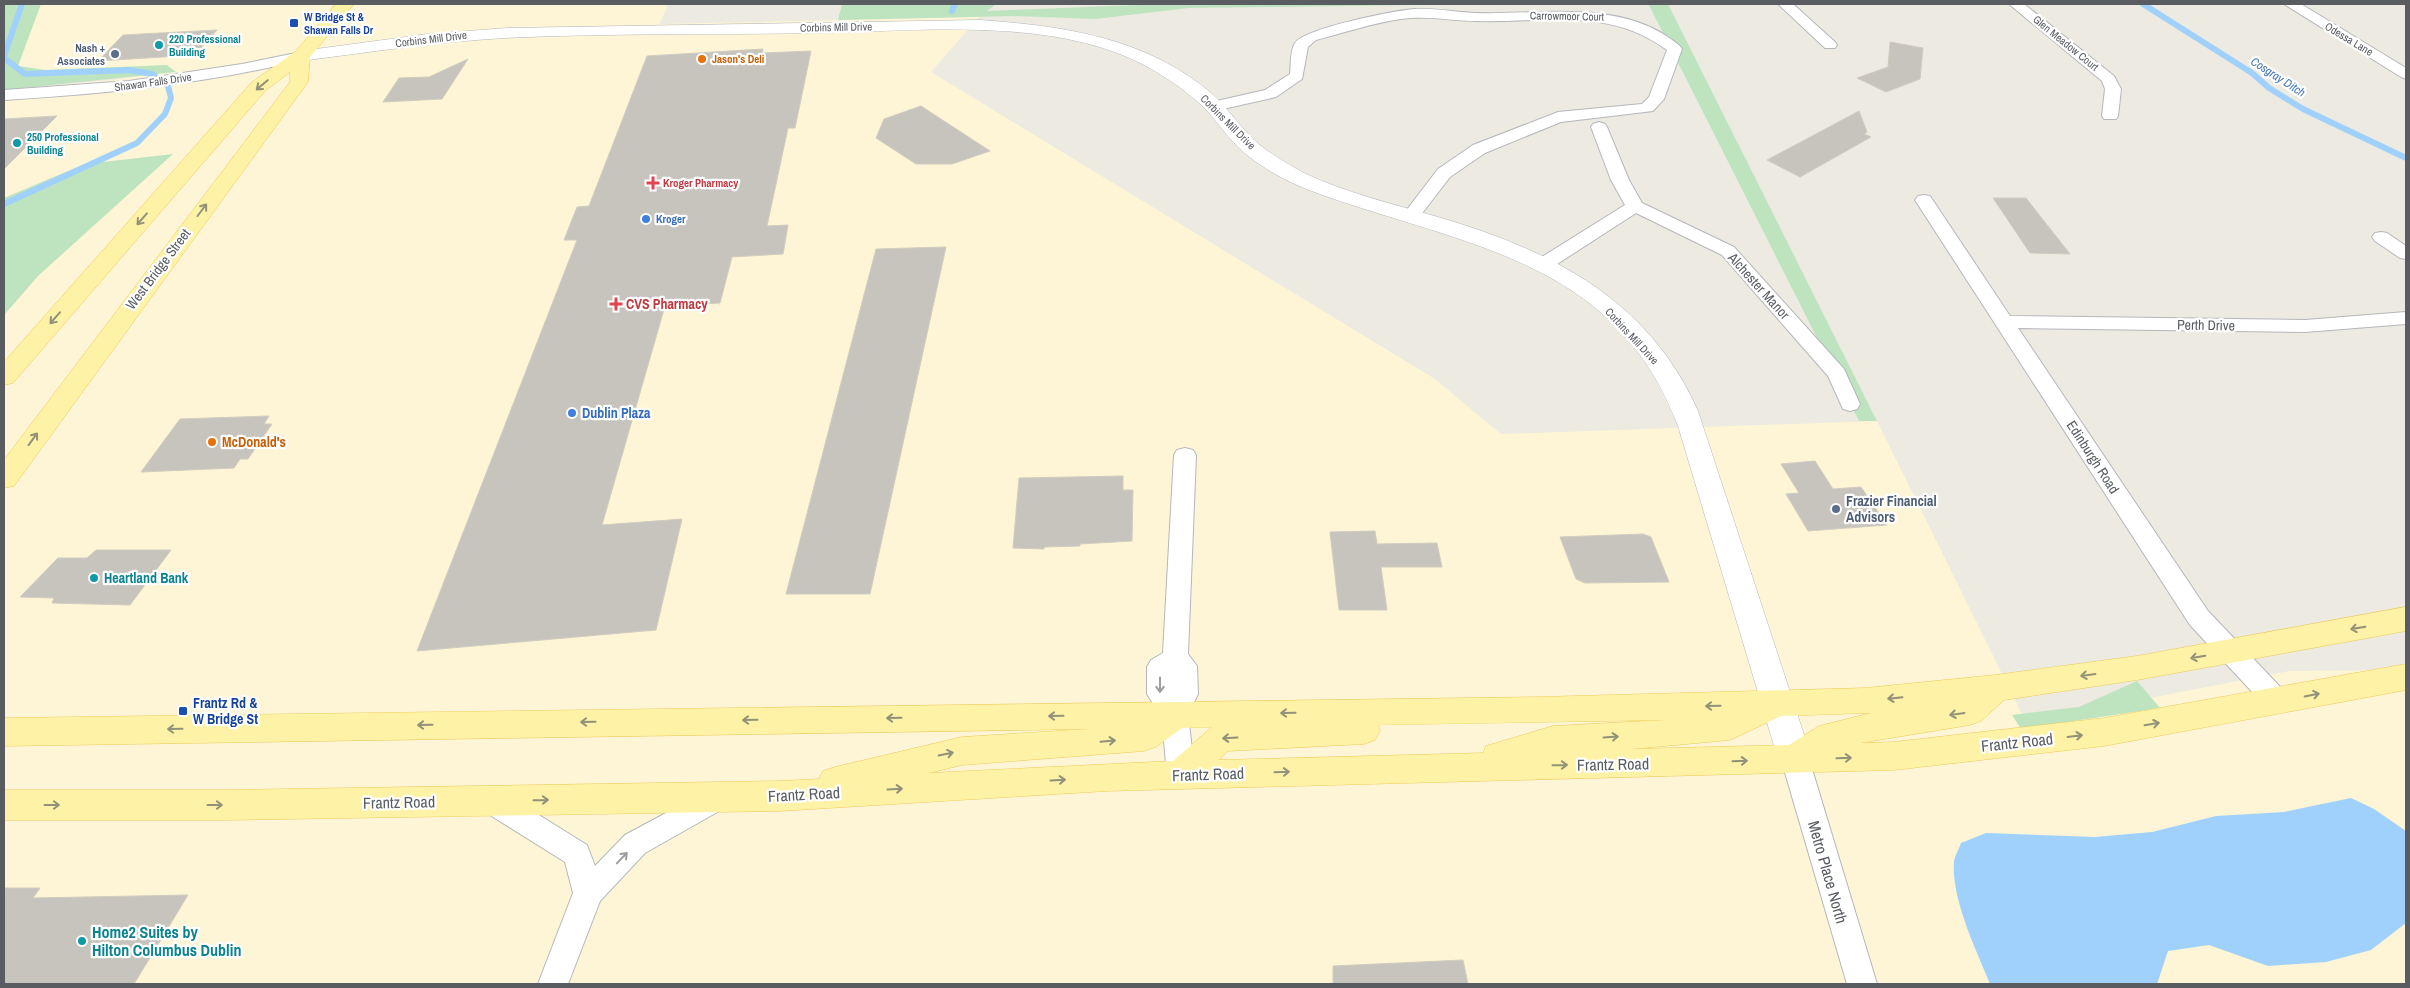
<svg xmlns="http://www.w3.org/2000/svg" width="2410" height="988" font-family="'Archivo Narrow',sans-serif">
<rect width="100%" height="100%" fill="#eceae1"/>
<path fill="#fdf5d5" d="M41,4H668L660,24L979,17L931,72L1435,379L1501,434L1877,421L2026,722L2289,671L2406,670V984H4V315L38,276L85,164L4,198V90L111,80L176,71L45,70L17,66Z"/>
<path fill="#bde4bf" d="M4,4H41L18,66L45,70L167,65L176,72L4,90Z
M842,4H996L987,11L1165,4H1500L1188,8L1095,19L1013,16L838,20Z
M1641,4H1668L1877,421H1859L1649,5Z
M173,154L38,276L4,315V198L85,164Z
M2137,681L2160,708L2021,729L2012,715L2079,707Z"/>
<path fill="#a0d1fd" d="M2351,798L2374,809L2406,831V923L2371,950L2326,962L2268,966L2209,945L2168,951L2157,984H1990C1976,949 1951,899 1954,861C1955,855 1959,849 1961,843L1986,833L2095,837L2152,832L2216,816L2284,812Z"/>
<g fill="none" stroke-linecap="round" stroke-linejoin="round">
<path stroke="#a0d1fd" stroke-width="6" d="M2143,4L2252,73L2269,88L2303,109L2406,158
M952,11L955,4
M4,56L22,4
M4,58L25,74L129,70L152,74L168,86L171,98L165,114L137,143L4,204"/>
</g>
<path fill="#c7c4be" stroke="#d1ccbf" d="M217,30L195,55L98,61L123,35Z
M1890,42L1923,48L1920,79L1886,92L1857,78L1888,67Z
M763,49L762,53L811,51L795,128H788L767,226L788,225L783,254L732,257L720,303L665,306L602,525L682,519L656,630L417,651L577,240H564L577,207L589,206L647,56Z
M468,59L442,99L383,102L399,78L429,77Z
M921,106L990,151L952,164H916L876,138L884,119Z
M1859,111L1867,132L1864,134L1871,137L1800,177L1767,160Z
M57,116L4,169V119Z
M1993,198H2026L2070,254L2030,253Z
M946,247L870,594H786L876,249Z
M269,416L264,424H272L248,459H240L234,468L141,472L180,419Z
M1815,461L1833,489L1861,487L1887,525L1808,531L1786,494L1799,493L1781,464Z
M1123,476V490H1133L1132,541L1080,544V546L1044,547V549L1013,548L1019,478Z
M1375,531L1377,544L1437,543L1442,567H1381L1387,610H1339L1330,532Z
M1643,534L1651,537L1669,582L1585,583L1576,579L1560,537Z
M96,550H171L130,605L52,603L54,598L20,597L58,558H87Z
M4,888H40L33,898L188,895L134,984H4Z
M1463,960L1468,984H1333V966Z"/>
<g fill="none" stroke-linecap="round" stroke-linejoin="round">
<g stroke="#b4b7bb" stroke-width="2">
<path id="street" d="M1778,4H1793L1835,42L1837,45L1835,48H1825Z
M2009,4H2024L2114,76L2121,89L2118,116L2116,119H2104L2102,116L2105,89L2102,81Z
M2284,4H2301L2406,68V79L2401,77Z
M1414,9C1435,8 1454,12 1475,13C1538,15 1613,0 1668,37C1673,41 1679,44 1682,49L1664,99L1653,111L1561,122L1485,153L1450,177L1417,220H1405L1402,216L1438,169L1473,145L1558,112L1642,104L1649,97L1667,50C1607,6 1546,23 1477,21C1451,21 1427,15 1401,19C1372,23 1344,33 1316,40L1308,47L1302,79L1276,97L1214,111L1208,109L1206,106L1208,103L1265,90L1290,74C1291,65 1290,50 1295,43C1305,28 1393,11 1414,9Z
M301,52L306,53L308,56L306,59C207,84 105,94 4,100V90L129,81L242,64Z
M1599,122L1605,124L1607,127L1629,180L1642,203L1734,247L1844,369L1860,404L1857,409L1850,411L1843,409L1828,376L1722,255L1636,213L1551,268H1537L1535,264L1537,260L1625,205L1611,180L1591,127L1593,124Z
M1924,195L1930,196L2010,316L2305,320L2406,312V324L2305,332L2018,328L2208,611L2286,693L2290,701L2286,709L2277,712L2268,709L2190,625L1915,200L1918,196Z
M2381,232L2387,233L2406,246V259L2400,258L2375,241L2372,237L2375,233Z
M1185,448L1193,450L1196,455L1188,654L1197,666L1198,694L1188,715L1195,775L1191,783L1181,787L1171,783L1167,775L1162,718L1147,694V667L1151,660L1163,653L1174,455L1177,450Z
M1795,748L1805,751L1809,759L1877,984H1847L1781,759L1785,751Z
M718,785L728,788L732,797L728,806L645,853L600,901L568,984H538L573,893L565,862L482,810L478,801L482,792L492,789L502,792L587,845L595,866L625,835Z"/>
</g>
<g stroke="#b5b8bd" stroke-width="1">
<path id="secondary" d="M980,20C1063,26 1145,37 1211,93C1226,106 1237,123 1251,137C1266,152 1286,163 1304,173C1346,193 1393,204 1438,217C1550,250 1648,298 1698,411L1812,759L1807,769L1795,773L1783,769L1778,759L1678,426C1615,258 1463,246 1317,193C1289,183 1260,168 1238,147C1224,133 1213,115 1198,102C1175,82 1148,65 1120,54C1031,19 912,31 818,33C714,35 609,33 505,38C437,42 369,52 301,61L295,60L292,56L295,52L301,51L428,34L507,28Z"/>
</g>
<g stroke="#eeca58" stroke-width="1">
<path id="primary" d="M336,4H354L310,57L308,82L14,486L4,488V460L290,82V72L266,90L13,383L4,385V362L252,82L295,52Z
M2406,607V631L2137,680L2004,700L1981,721L1970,725L1860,743L1894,742L2104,718L2406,664V690L2104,746L1894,770L1107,791L780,811L227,820H4V790H227L780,781L819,779L823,771L835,767L962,737L1089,729L4,746V718L1539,697L1865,688L1995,675L2137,656ZM1871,713L1819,726L1789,745L1632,749L1730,740L1781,716ZM1665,720L1553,726L1486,746L1483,753L1219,760L1228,751L1364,744L1375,740L1380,730L1378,725ZM1212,727L1173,761L929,773L962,765L1144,751L1156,747L1182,728Z"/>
</g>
<use href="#street" fill="#fff" fill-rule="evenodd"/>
<use href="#secondary" fill="#fff" fill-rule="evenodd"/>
<use href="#primary" fill="#fdf2a5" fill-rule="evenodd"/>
</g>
<defs><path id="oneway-shaft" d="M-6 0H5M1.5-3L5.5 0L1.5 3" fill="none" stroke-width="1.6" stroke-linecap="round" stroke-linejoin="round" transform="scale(1.25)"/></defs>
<g stroke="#929179">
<use href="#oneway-shaft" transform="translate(262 85) rotate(140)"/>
<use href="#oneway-shaft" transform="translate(202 210) rotate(-53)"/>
<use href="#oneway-shaft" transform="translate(142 219) rotate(131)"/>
<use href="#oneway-shaft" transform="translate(55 318) rotate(131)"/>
<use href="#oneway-shaft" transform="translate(33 439) rotate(-54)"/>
<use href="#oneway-shaft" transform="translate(2358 628) rotate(170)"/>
<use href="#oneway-shaft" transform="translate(2198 657) rotate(170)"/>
<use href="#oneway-shaft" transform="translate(2088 675) rotate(172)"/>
<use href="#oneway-shaft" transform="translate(2312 695) rotate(-11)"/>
<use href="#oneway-shaft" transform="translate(1895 698) rotate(174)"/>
<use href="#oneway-shaft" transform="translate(1713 706) rotate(179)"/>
<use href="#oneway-shaft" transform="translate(1288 713) rotate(179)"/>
<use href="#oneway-shaft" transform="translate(1957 714) rotate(172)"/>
<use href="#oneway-shaft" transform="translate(1056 716) rotate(179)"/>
<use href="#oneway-shaft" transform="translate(894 718) rotate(179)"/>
<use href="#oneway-shaft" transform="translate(750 720) rotate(179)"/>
<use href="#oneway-shaft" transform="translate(588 722) rotate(179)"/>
<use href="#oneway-shaft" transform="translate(2152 724) rotate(-9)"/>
<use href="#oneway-shaft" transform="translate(425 725) rotate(179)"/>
<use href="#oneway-shaft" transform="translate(175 729) rotate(179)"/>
<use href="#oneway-shaft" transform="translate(2075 736) rotate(-7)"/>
<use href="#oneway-shaft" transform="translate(1611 737) rotate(-4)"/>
<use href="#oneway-shaft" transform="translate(1230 738) rotate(177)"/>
<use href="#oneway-shaft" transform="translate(1108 741) rotate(-5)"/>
<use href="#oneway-shaft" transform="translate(946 754) rotate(-12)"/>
<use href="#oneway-shaft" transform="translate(1844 758) rotate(-2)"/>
<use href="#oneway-shaft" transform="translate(1740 761) rotate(-2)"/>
<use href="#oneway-shaft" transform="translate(1560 765) rotate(-1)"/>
<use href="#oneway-shaft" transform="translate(1282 772) rotate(-2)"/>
<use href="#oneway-shaft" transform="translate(1058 780) rotate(-3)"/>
<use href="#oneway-shaft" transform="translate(895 789) rotate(-3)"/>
<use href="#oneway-shaft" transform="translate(541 800) rotate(-1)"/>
<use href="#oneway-shaft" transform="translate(52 805)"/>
<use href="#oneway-shaft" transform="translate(215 805)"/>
</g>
<g stroke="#9b9ea1">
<use href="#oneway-shaft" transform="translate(1160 685) rotate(90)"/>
<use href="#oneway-shaft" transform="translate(622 858) rotate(-46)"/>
</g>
<g fill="#1a4fb4" stroke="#fff" stroke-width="2">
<rect x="289" y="18" width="10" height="10" rx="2.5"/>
<rect x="178" y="706" width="10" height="10" rx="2.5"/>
</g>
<g fill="#0f9aa8" stroke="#fff" stroke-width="2">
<circle cx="159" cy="45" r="5"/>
<circle cx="17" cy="143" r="5"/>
<circle cx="94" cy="578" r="5"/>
<circle cx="82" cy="941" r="5"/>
</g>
<g fill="#5c6f8a" stroke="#fff" stroke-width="2">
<circle cx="115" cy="54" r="5"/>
<circle cx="1836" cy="509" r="5"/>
</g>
<g fill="#e8710a" stroke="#fff" stroke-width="2">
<circle cx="702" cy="59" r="5"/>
<circle cx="212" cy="442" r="5"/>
</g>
<g fill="#e0444e" stroke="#fff" stroke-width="2">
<path d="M650.5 175.5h5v5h5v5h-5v5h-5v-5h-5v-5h5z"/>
<path d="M613.5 296.5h5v5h5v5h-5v5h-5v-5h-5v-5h5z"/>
</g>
<g fill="#3f7fe0" stroke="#fff" stroke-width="2">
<circle cx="646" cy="219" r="5"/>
<circle cx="572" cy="413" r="5"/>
</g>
<g text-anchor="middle" stroke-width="4.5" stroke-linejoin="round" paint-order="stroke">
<g font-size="11" fill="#595d62" stroke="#fff">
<text transform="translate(1567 16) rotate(1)" y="4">Carrowmoor Court</text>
<text transform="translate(836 27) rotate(-1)" y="4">Corbins Mill Drive</text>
<text transform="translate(431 39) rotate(-7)" y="4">Corbins Mill Drive</text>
<text transform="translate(2349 39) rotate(31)" y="4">Odessa Lane</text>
<text transform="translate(2066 43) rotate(39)" y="4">Glen Meadow Court</text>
<text transform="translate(153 82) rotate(-8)" y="4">Shawan Falls Drive</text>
<text transform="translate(1228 122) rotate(45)" y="4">Corbins Mill Drive</text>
<text transform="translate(1632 336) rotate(47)" y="4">Corbins Mill Drive</text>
</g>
<g font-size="11" font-weight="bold" fill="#164399" stroke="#fff" text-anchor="start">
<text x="304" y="21">W Bridge St &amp;<tspan x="304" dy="13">Shawan Falls Dr</tspan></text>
</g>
<g font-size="11" font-weight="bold" fill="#0d838f" stroke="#fff" text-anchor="start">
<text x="169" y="43">220 Professional<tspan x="169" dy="13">Building</tspan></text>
<text x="27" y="141">250 Professional<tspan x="27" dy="13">Building</tspan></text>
</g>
<g font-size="11" font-weight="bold" fill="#4e5e75" stroke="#fff" text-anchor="end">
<text x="105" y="52">Nash +<tspan x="105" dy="13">Associates</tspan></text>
</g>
<g font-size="11" font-weight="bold" fill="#c56008" stroke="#fff" text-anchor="start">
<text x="712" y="63">Jason's Deli</text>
</g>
<g font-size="11" font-weight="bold" fill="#be3a42" stroke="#fff" text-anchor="start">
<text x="663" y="187">Kroger Pharmacy</text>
</g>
<g font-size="11" font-weight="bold" fill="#366cbe" stroke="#fff" text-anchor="start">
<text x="656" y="223">Kroger</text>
</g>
<g font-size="12" font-style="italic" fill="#4176b6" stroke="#fff">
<text transform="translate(2278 77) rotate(33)" y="4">Cosgray Ditch</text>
</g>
<g font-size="14" fill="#595d62" stroke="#fff">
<text transform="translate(158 269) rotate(-53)" y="5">West Bridge Street</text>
<text transform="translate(1759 286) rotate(48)" y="5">Alchester Manor</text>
<text transform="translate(2206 325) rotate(1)" y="5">Perth Drive</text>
<text transform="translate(2093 457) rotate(57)" y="5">Edinburgh Road</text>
</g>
<g font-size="14" font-weight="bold" fill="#be3a42" stroke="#fff" text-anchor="start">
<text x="626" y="309">CVS Pharmacy</text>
</g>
<g font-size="14" font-weight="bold" fill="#366cbe" stroke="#fff" text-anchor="start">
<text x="582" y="418">Dublin Plaza</text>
</g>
<g font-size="14" font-weight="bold" fill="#c56008" stroke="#fff" text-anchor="start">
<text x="222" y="447">McDonald's</text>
</g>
<g font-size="14" font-weight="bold" fill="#4e5e75" stroke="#fff" text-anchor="start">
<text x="1846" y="506">Frazier Financial<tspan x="1846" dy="16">Advisors</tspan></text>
</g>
<g font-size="14" font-weight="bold" fill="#0d838f" stroke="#fff" text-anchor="start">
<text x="104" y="583">Heartland Bank</text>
</g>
<g font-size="14" font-weight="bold" fill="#164399" stroke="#fff" text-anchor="start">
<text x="193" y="708">Frantz Rd &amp;<tspan x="193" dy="16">W Bridge St</tspan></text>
</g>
<g font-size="16" fill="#595d62" stroke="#fff">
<text transform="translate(2017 742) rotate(-6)" y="6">Frantz Road</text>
<text transform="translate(1613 764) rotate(-1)" y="6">Frantz Road</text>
<text transform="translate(1208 774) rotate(-2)" y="6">Frantz Road</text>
<text transform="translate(804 794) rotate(-3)" y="6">Frantz Road</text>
<text transform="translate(399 802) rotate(-1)" y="6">Frantz Road</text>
<text transform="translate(1828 872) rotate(74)" y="6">Metro Place North</text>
</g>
<g font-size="16" font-weight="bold" fill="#0d838f" stroke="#fff" text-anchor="start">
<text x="92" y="938">Home2 Suites by<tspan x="92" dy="18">Hilton Columbus Dublin</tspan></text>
</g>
</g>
<rect width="2410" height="988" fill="none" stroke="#595d62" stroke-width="10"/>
</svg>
